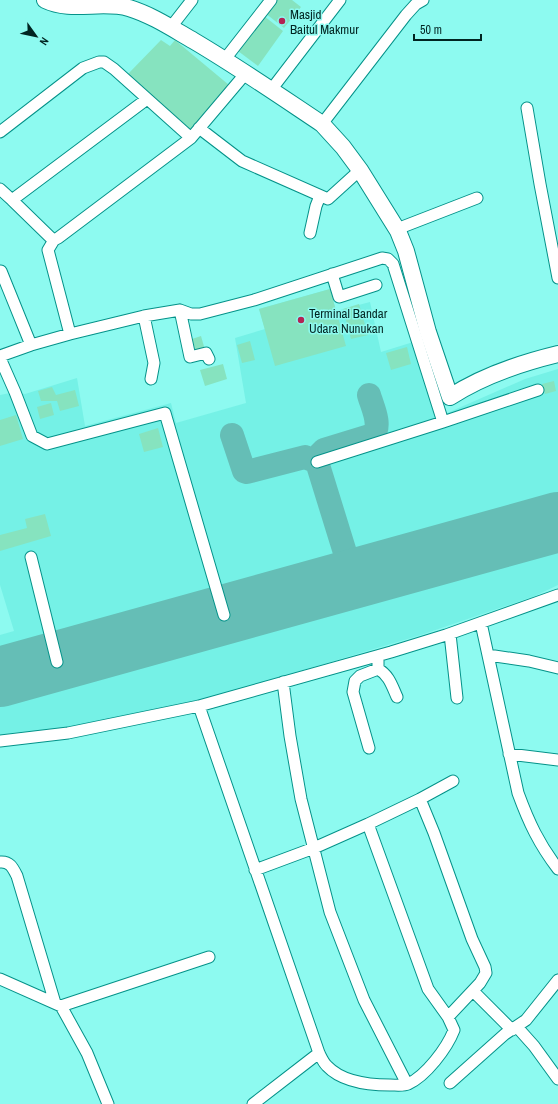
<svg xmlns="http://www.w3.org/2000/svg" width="558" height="1104" font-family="'Archivo Narrow',sans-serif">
<rect width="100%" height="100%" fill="#8dfaf0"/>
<path fill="#75f1e6" d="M330,289L336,311L370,302L381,352L423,339L445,414L525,379L558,369V585L535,596L421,635L209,698L74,729L18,732L0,735V635L14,631L0,585V395L15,392L25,394L77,378L85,426L171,403L176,423L246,403L235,338L265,329L259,309Z"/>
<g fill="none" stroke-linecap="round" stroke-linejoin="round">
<path stroke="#65beb6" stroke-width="24" d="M369,395C372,406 382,425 373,435L324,450L319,455L317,462L347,559L359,569L371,574
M232,435L244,471L247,472L305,457L317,462
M334,585L343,572L347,559"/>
<path stroke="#65beb6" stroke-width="60" d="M0,677L558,522"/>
</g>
<path fill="#86e3bf" d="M275,0H292L301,7L284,28L265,13Z
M264,16L283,31L258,66L238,51Z
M161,40L170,46L175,40L229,85L193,132L128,74Z
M330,289L346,346L275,366L259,309Z
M359,304L368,335L351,339L343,309Z
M201,336L205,350L196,352L192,339Z
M250,341L255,360L242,363L237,345Z
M407,347L411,364L391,370L386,353Z
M223,364L227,379L205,386L200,370Z
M554,381L556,391L545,394L542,384Z
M52,387L56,395L75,390L79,406L60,411L57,401H41L38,391Z
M51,403L54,415L40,419L37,407Z
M16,415L23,439L0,446V420Z
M158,428L163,447L144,452L139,434Z
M45,514L51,536L0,551V535L27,528L25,519Z"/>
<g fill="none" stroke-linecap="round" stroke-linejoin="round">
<g stroke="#049289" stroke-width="13">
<path id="minor" d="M171,27L192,0
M225,59L271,0
M271,90L340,0
M527,108L540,184L558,278
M322,124L406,15L416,4L423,0
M199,128L242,161L328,199L360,170
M0,132L83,68L99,62H104L114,69L191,138
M0,189L12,200L147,99
M12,200L50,237L54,240L58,238L191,138L246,73
M397,229L477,198
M310,233L316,206L320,196
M54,240L48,250L70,334
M1,271L31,345
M332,274L339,297L376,285
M180,310L190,357L206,353L209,359
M144,316L154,363L151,379
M0,356L31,345L70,334L144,316L180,310L191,314H200L254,300L382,258L388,259L393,264L443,422
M0,358L15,392L32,436L47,444L165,413L224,615
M317,462L443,422L538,390
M31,557L57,662
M481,623L518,793C529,823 539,844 558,869
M450,634L457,698
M488,655L529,661L558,668
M378,669C389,675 392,686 397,697
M283,682L290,736L301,799L330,912L364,1000L407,1084
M199,706L319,1053C321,1057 323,1062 327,1066C342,1082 369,1085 390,1085C396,1085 404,1086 408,1084C426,1076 447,1048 454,1030L448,1017L428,989L368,824L314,848L255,870
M0,741L68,733L199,706L391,652L446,635L558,595
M369,748L353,692L355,681L360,676L378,669V656
M509,754L558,760
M420,799L453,781
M368,824L420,799L434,833L472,939L485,967L486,973L480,983L448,1017
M0,862C10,861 13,868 17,876L55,1003
M0,979L61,1006L87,1053L108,1104
M473,991L512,1030
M61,1006L209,957
M517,1027L534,1046L558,1079
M450,1083L505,1034L526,1020L558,980
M253,1104L319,1053"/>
</g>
<g stroke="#049289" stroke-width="18">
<path id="highway" d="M45,0C72,13 101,0 129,8C152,15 173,29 194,41C238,67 280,96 322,124L343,147L360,170L398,231L406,251L428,332L450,397
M450,397C482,376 521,363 558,354"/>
</g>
<use href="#minor" stroke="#fff" stroke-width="11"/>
<use href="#highway" stroke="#fff" stroke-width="16"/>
</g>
<g fill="#b32353" stroke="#8dfaf0" stroke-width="1.5">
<circle cx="282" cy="21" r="4"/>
<circle cx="301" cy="320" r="4"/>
</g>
<g text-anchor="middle" stroke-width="3" stroke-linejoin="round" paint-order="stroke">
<g font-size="13" fill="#002421" stroke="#8dfaf0" text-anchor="start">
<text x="290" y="19">Masjid<tspan x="290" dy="15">Baitul Makmur</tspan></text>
<text x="309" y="318">Terminal Bandar<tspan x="309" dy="15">Udara Nunukan</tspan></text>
</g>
</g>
<g transform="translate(36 36) rotate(123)" stroke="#8dfaf0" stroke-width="3" paint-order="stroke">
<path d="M0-3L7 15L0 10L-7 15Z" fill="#002421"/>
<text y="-6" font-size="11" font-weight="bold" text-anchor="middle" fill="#002421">N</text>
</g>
<path d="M414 34v6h67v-6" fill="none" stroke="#002421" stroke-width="2"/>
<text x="420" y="34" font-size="12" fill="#002421" stroke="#8dfaf0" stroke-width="3" paint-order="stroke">50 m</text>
</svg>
